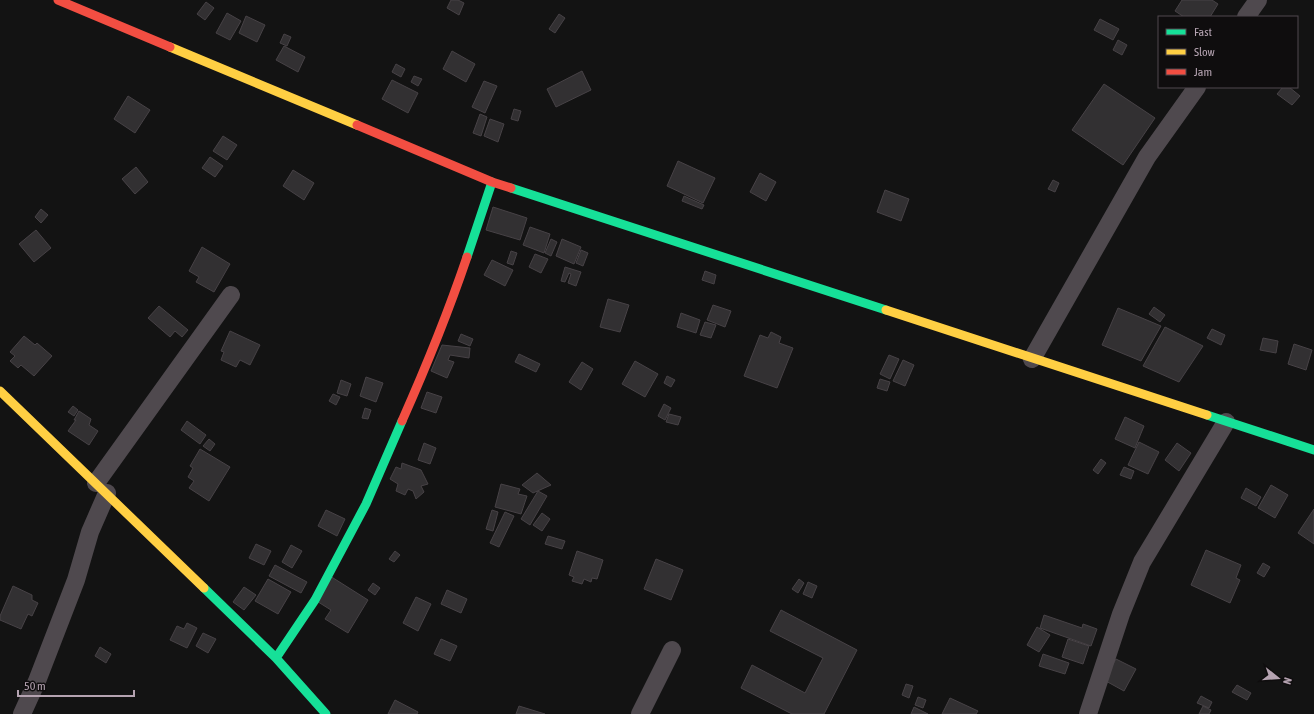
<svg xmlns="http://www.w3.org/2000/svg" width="1314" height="714" font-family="'Asap Condensed',sans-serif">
<rect width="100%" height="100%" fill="#131313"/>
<path fill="#323032" stroke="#474246" d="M451,0H458L464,3L459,15L447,8Z
M1182,0H1212L1218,4L1210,17H1184L1175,11Z
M206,2L214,8L205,20L197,14Z
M227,13L241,21L230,40L216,33Z
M559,14L565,18L555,33L549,29Z
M246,16L265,25L257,42L239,33Z
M1100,19L1119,29L1113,40L1094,30Z
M284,34L291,37L287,46L280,43Z
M1118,40L1127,45L1122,55L1113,50Z
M284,46L305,57L298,72L276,60Z
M452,51L475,64L466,82L443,69Z
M396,64L405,69L401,77L392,72Z
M582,71L591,90L556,107L547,89Z
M414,76L422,79L418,86L411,82Z
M392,80L418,93L408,113L382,99Z
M484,81L497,86L485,113L472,107Z
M1104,84L1155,118L1123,165L1072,130Z
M1283,87H1289L1300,96L1292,105L1277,94Z
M128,96L150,110L135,133L114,119Z
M514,109L521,111L518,121L511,119Z
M480,114L487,117L481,136L473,133Z
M490,119L504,124L498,142L484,136Z
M223,136L237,145L227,160L213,151Z
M210,157L223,166L215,177L202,168Z
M678,161L715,178L703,203L667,186Z
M136,167L148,182L135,194L122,179Z
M293,170L314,183L304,200L283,186Z
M760,173L776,182L766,201L750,192Z
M1053,180L1059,183L1055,192L1048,189Z
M885,190L909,199L901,221L877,212Z
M684,196L704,205L702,209L682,201Z
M493,207L527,218L520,240L486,230Z
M41,209L48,215L41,223L35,217Z
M530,227L550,234L544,253L523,245Z
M36,230L51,248L34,262L19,244Z
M551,239L557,242L551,256L545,253Z
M562,239L581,247L574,264L556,256Z
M202,247L230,264L214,292L196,282L199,277L189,271Z
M581,250L588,253L583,266L576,263Z
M511,251L517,253L513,265L507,263Z
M535,254L548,259L541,273L529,267Z
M492,260L513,270L505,286L484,275Z
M565,267L581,272L576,286L568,283L571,274L569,273L565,282L561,281Z
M705,271L716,275L714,284L702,280Z
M608,299L629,305L620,332L600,327Z
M713,305L731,311L725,327L707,320Z
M159,306L188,330L182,337L175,331L170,337L148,318Z
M1154,307L1165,315L1160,322L1149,314Z
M1118,308L1161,326L1141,361L1102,345Z
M681,313L700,320L696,333L677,327Z
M705,322L716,325L711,338L700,335Z
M1165,327L1203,346L1179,382L1143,366Z
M1212,329L1225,335L1221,345L1207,338Z
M230,331L260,345L250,365L240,360L236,367L221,360L224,352L221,351Z
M771,332L781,337L779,343L793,348L777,388L744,376L760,335L768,338Z
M461,334L473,339L470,346L458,341Z
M24,336L35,345L37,343L52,356L34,376L21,365L18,368L10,361L15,356L10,352Z
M1263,338L1278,341L1276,353L1260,350Z
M1294,344L1312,350L1306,370L1288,364Z
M442,345L470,348L469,358L450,355L448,360L454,362L447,378L431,371Z
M519,354L540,364L536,372L515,362Z
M889,355L899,359L890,379L880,374Z
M903,360L914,365L905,386L893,381Z
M635,361L658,374L645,397L622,384Z
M582,362L593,369L581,390L569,382Z
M667,376L675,380L671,387L664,383Z
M366,377L383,383L376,402L360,396Z
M880,379L890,382L887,391L877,388Z
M341,380L351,384L347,396L337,393Z
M427,392L442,397L436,413L421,408Z
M333,394L340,397L336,405L329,401Z
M664,404L671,408L665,420L658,416Z
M73,406L78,410L74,416L68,412Z
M365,408L371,410L368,419L362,418Z
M79,411L91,419L89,425L98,431L89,445L68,431L76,420H74Z
M669,414L681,417L678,425L666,422Z
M1125,417L1144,426L1135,448L1115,439Z
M187,421L206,435L200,444L181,430Z
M209,439L215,444L210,451L203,446Z
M1139,442L1159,452L1148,474L1128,465Z
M424,443L436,448L430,464L418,460Z
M1177,443L1191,453L1179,471L1165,460Z
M200,449L230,467L209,501L189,488L194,481L188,477L193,468L190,466Z
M1101,459L1106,463L1098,474L1093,470Z
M402,463L421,470L428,484L421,486L424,492L416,499L413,491L408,489L405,495L396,491L398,484L390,479L396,467L401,469Z
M1124,467L1134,471L1131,479L1120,475Z
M537,473L551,485L533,493L522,485Z
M501,484L520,489L518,494L527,496L521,514L495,507Z
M1271,485L1288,495L1275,518L1258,508Z
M1246,488L1261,497L1256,506L1241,498Z
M538,491L547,496L530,525L521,519Z
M1314,509V544L1298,533Z
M326,510L345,519L337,536L318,526Z
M492,510L498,512L493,531L486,529Z
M505,512L514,516L499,547L490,543Z
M542,513L550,519L542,531L533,525Z
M548,536L565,541L562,549L545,544Z
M256,544L271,551L264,565L249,558Z
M291,545L302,551L292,568L282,562Z
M1206,550L1241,565L1236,578L1240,580L1230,603L1191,585Z
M395,551L400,555L394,562L389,559Z
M577,551L603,560L597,579L592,578L591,582L584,579L582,584L572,581L574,577L569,575Z
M656,559L683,570L671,600L644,589Z
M1263,563L1270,567L1264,577L1257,573Z
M275,565L307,582L301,593L269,576Z
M330,576L368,600L348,633L325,619L331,610L315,600Z
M268,579L291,592L278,614L255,601Z
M799,579L804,583L798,593L792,589Z
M808,582L817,586L812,598L803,594Z
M373,583L380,588L375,595L368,590Z
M13,586L32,595V600L38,603L32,616L28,614L21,629L0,620V616Z
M244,587L256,595L244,610L233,602Z
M447,590L467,599L461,613L441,604Z
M416,597L431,604L418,631L403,623Z
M781,610L857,650L824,714H792L741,688L752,665L805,693L823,658L770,631Z
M1044,615L1082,628L1083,624L1097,629L1091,646L1040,628Z
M187,623L197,628L187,648L170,640L177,626L184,629Z
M1037,627L1050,635L1039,652L1027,645Z
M203,633L216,639L208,653L196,646Z
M441,639L457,646L450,661L434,654Z
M1068,639L1089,646L1083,664L1062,657Z
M100,647L111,654L106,663L95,656Z
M1043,654L1069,663L1065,674L1039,666Z
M1116,659L1136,669L1124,691L1104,680Z
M906,684L913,686L909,698L902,695Z
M1237,685L1251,693L1247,700L1232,692Z
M1201,696L1212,702L1209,708L1197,703Z
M918,697L926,700L923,708L915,705Z
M950,698L978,711L976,714H942Z
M395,700L418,712L417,714H388Z
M519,706L545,714H516Z
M1203,706L1211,710L1209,714H1199Z
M914,707L928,714H911Z"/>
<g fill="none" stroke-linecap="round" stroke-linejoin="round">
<path stroke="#4f494e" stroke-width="18" d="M1246,17L1258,0
M1032,359L1147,157L1197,87
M96,483L231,295
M22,714L37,681L76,580L90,532L107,493
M640,714L672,650
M1088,714L1121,614L1142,562L1226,422"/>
<path stroke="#16e098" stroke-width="9" d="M511,188L886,310
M467,257L492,182
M1207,415L1314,450
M204,588L276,658L326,714
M276,658L315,600L366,504L402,421"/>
<path stroke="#ffcf43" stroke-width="9" d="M170,47L357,125
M886,310L1207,415
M0,391L204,588"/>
<path stroke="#f24e42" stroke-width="9" d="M58,0L170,47
M357,125L492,182L511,188
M402,421C426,367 448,313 467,257"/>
</g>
<rect x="1158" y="16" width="140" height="72" fill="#0f0d0e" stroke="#51494f"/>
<rect x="1166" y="29" width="20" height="6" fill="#16e098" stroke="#51494f"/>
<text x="1194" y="36" font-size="12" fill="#b5a3b1">Fast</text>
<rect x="1166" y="49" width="20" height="6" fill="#ffcf43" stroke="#51494f"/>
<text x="1194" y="56" font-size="12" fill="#b5a3b1">Slow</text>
<rect x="1166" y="69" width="20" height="6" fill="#f24e42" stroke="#51494f"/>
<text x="1194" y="76" font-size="12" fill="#b5a3b1">Jam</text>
<g transform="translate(1278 678) rotate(107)" stroke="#0f0d0e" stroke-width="3" paint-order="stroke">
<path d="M0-3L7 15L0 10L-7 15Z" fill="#b5a3b1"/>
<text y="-6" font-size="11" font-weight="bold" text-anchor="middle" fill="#b5a3b1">N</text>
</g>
<path d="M18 690v6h116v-6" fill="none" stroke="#b5a3b1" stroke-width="2"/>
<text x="24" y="690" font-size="12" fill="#b5a3b1" stroke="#0f0d0e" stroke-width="3" paint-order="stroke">50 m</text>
</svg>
